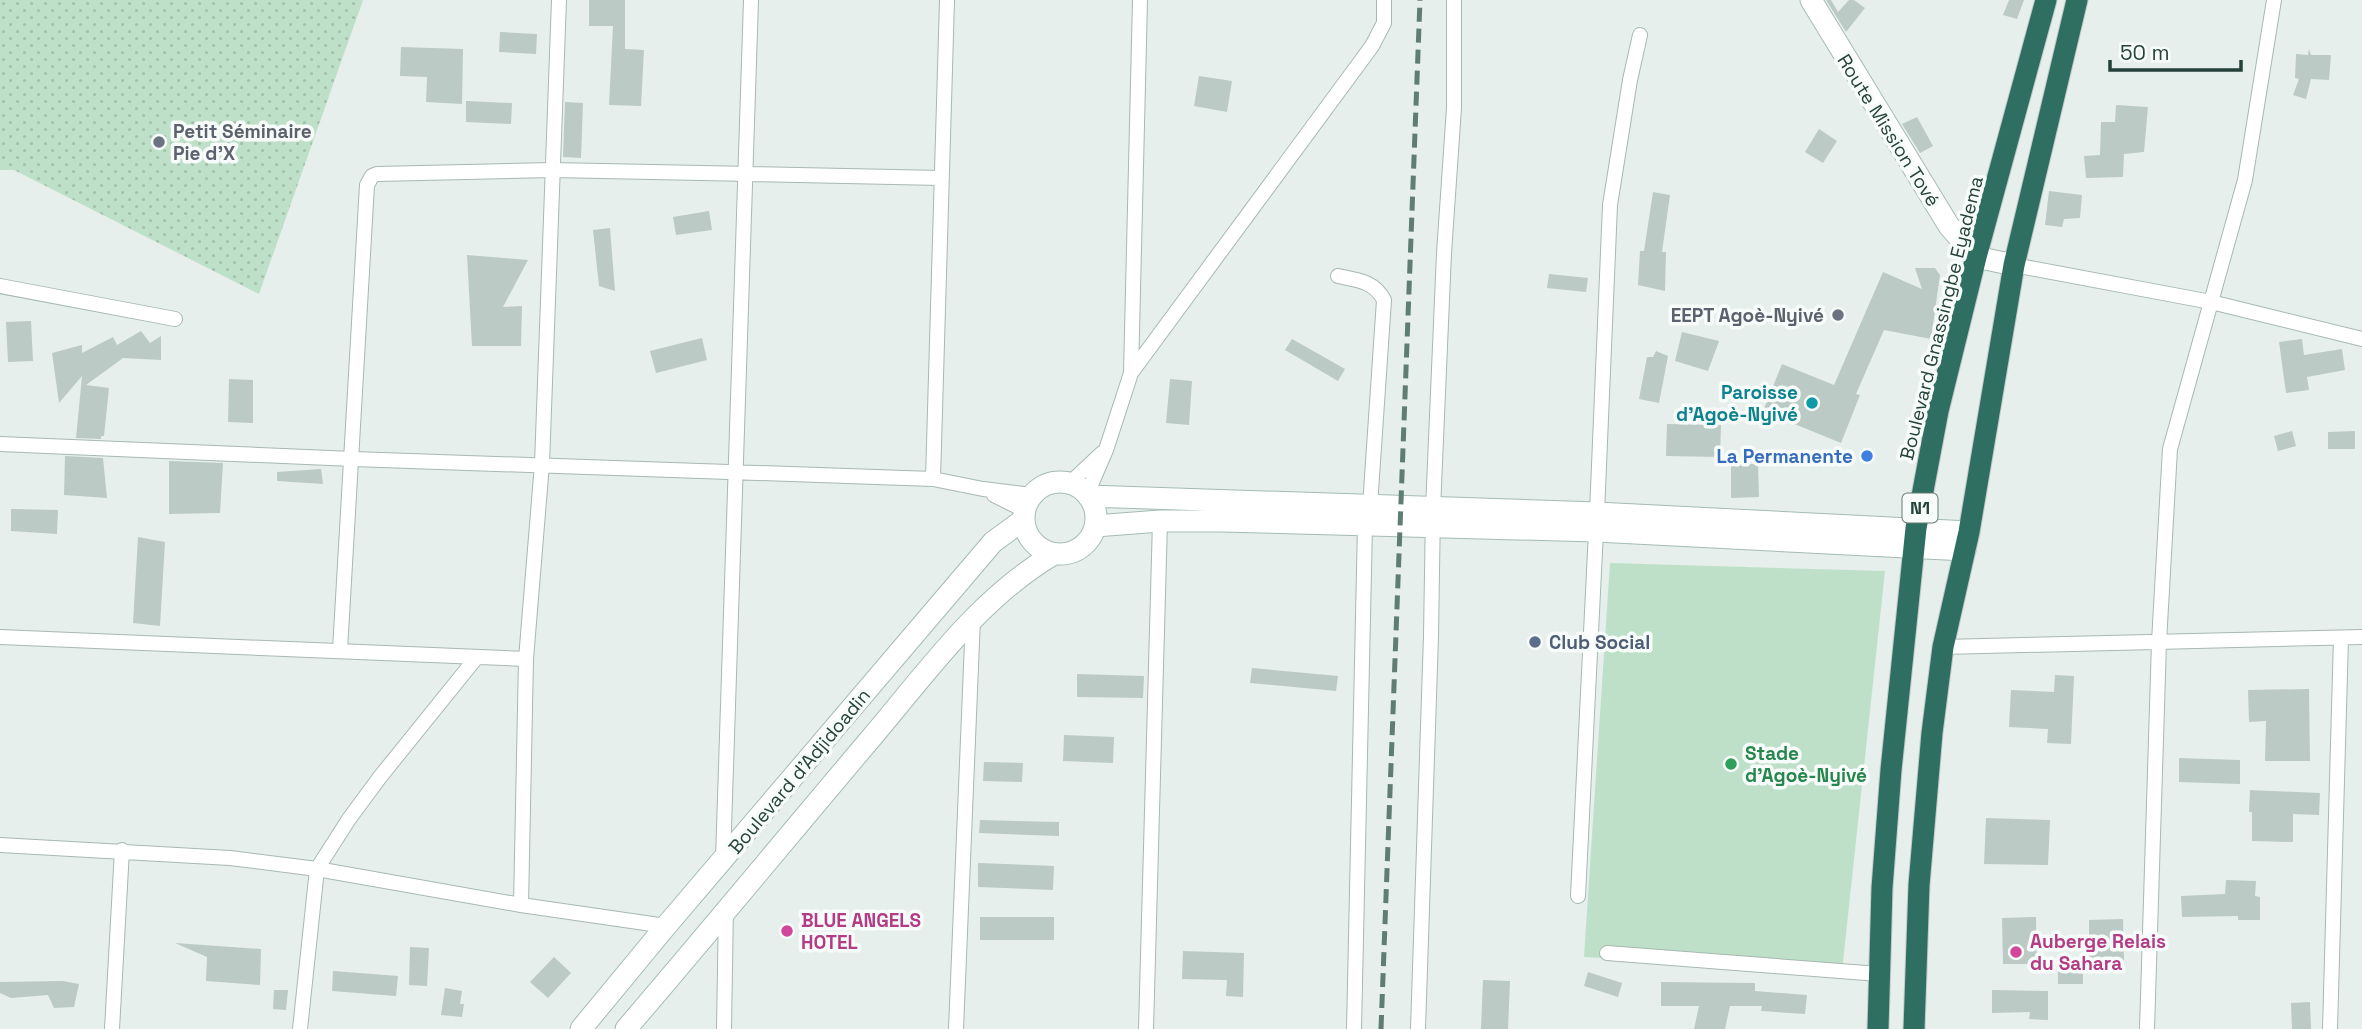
<svg xmlns="http://www.w3.org/2000/svg" width="2362" height="1029" font-family="'Space Grotesk',sans-serif">
<defs>
<pattern id="grass-dots" width="8" height="8" patternUnits="userSpaceOnUse" patternTransform="scale(1.75)"><rect width="8" height="8" fill="#bfe0c8"/><path d="M2 2h.1M6 6h.1" fill="none" stroke="#a4c1ad" stroke-width="1.8" stroke-linecap="round"/></pattern>
</defs>
<rect width="100%" height="100%" fill="#e6efeb"/>
<path fill="url(#grass-dots)" d="M0,0H363L259,294L14,170H0Z"/>
<path fill="#bfe0c8" d="M1610,563L1885,571L1842,971L1584,957Z"/>
<path fill="#bbcac4" d="M589,0H625V49L644,50L641,106L609,105L613,26H589Z
M1826,0H1831L1838,12L1849,0H1854L1865,8L1846,32Z
M2009,0H2024L2017,19L2003,15Z
M500,32L537,34L536,54L499,52Z
M401,47L463,49L462,104L426,102L427,77L400,76Z
M2309,49L2311,55H2331L2329,80L2311,79L2306,99L2293,95L2299,79L2295,78L2296,54L2308,55Z
M1199,76L1232,81L1227,112L1194,106Z
M466,101L512,103L511,124L466,122Z
M565,102L583,103L581,158L563,157Z
M2116,105L2148,107L2144,152L2124,154L2123,177L2086,178L2084,156L2100,155L2101,122H2115Z
M1917,117L1933,146L1920,153L1902,124Z
M1819,129L1837,141L1823,163L1805,152Z
M2049,191L2082,195L2080,218L2064,219L2062,227L2045,225Z
M1653,192L1670,195L1662,252H1666L1665,291L1638,285L1640,251H1644Z
M709,211L712,230L676,235L673,217Z
M610,228L615,291L599,286L593,230Z
M467,255L528,260L503,307L522,306L521,346H472Z
M1915,268H1935L1940,275L1931,339L1884,330L1856,394L1860,395L1841,443L1763,411L1782,364L1834,385L1883,272L1922,289Z
M1549,274L1588,278L1586,292L1547,288Z
M31,321L33,361L8,362L6,322Z
M141,331L150,343L161,336V360L123,358L86,385L109,388L104,436H101V439L76,438L82,376L59,403L52,353L82,345V353L113,337L117,345Z
M1682,332L1719,341L1708,371L1675,361Z
M702,338L707,360L656,373L650,351Z
M1292,339L1345,369L1338,381L1285,350Z
M2302,339L2304,355L2342,349L2345,370L2307,377L2309,390L2286,393L2279,342Z
M1656,351L1668,356L1659,403L1639,399L1647,357H1653Z
M229,379L253,380V423L228,422Z
M1170,379L1192,381L1189,425L1166,423Z
M1667,424L1721,425L1720,457L1666,456Z
M2292,431L2296,446L2278,451L2274,436Z
M2355,431V449H2328V432Z
M65,456L103,458L107,498L64,495Z
M169,461L223,463L220,513L169,514Z
M1731,464H1758L1759,497L1731,498Z
M321,469L323,484L277,481V472Z
M11,509L58,510L57,534L11,531Z
M138,537L165,542L160,626L133,623Z
M1252,668L1338,676L1336,691L1250,683Z
M1077,674L1144,676L1143,698L1077,697Z
M2055,675L2074,676L2071,744L2047,743L2048,729L2009,727L2011,690L2054,692Z
M2309,689L2310,761H2265L2266,721L2249,722L2248,690Z
M1064,735L1114,737L1113,763L1063,761Z
M2179,758L2240,760V784L2179,782Z
M984,762L1023,763L1022,782L983,781Z
M2250,790L2320,793L2319,815L2293,814V842L2252,841V812H2249Z
M1986,818L2050,820L2048,865L1984,864Z
M980,820L1059,822V836L979,833Z
M978,863L1054,866L1053,890L978,887Z
M2226,880L2256,881L2255,896L2260,897V920H2238V916L2182,917L2181,896L2225,894Z
M980,917H1054V940H980Z
M2036,917L2037,964H2003L2002,918Z
M2123,919L2124,962L2089,963V920Z
M175,943L261,949L260,985L206,981L207,957Z
M410,947L429,948L427,986L409,985Z
M1183,951L1244,953L1243,997L1226,996L1227,980L1182,979Z
M554,957L571,973L548,998L530,982Z
M2058,965H2083V984H2058Z
M333,971L398,976L396,996L332,991Z
M1588,972L1622,983L1618,997L1584,986Z
M1483,980L1510,981L1508,1029H1481Z
M63,981L79,984L74,1007L54,1008L48,995L11,998L0,993V982Z
M1661,982L1755,983V991L1807,995L1805,1014L1761,1011L1762,1006H1730L1725,1029H1694L1699,1006H1661Z
M445,988L462,991L460,1004H464L462,1017L441,1015Z
M274,990H288L286,1010L273,1009Z
M1992,990L2048,991V1020L2029,1019L2030,1012L1992,1013Z
M2310,1002L2311,1029H2292L2291,1003Z"/>
<g fill="none" stroke-linecap="round" stroke-linejoin="round">
<g stroke="#a8b8b2" stroke-width="16">
<path id="street" d="M2014,265L2211,302L2362,339
M1338,276C1357,280 1374,281 1384,300L1370,506
M0,286L175,319
M1131,373L1140,0
M0,444L353,459L933,479L983,489L1032,495
M933,479L947,0
M1070,483L1102,453
M1087,494L1106,450L1131,373L1372,46L1384,23V0
M994,495L1024,510
M1597,513L1610,205L1630,80L1640,35
M0,637L526,659
M1943,647L2362,637
M340,650L367,185L372,176L377,174L552,170L941,178
M0,845L230,858L317,869L521,905L666,926
M723,859L751,0
M1578,896L1596,531
M521,905L526,659L542,464L559,0
M1607,953L1879,974
M112,1029L122,850
M300,1029L317,869L349,819L380,777L476,658
M724,1029L726,908
M956,1029L973,618
M1146,1029L1160,521
M1354,1029L1365,525
M1418,1029L1431,636L1433,509L1444,253L1454,108V0
M2147,1029L2159,642L2170,449L2245,180L2274,0
M2330,1029L2341,638"/>
</g>
<g stroke="#a4bbb3" stroke-width="23">
<path id="secondary" d="M1811,0L1949,226L1976,257L2014,265
M1024 518a36 36 0 1 1 72 0a36 36 0 1 1-72 0Z
M1088,496L1597,513L1969,532
M1095,526L1160,521H1221L1596,531L1965,550
M581,1029L666,926L993,542L1023,520
M626,1029C709,932 790,834 872,737C928,671 979,598 1054,554"/>
</g>
<g stroke="#c2cac8" stroke-width="23">
<path id="highway" d="M1878,1029L1882,888L1891,770L1916,528L1938,411L1976,257L2046,0
M1914,1029L1919,885L1932,733L1943,647L1969,532L2014,265L2077,0"/>
</g>
<use href="#street" stroke="#fff" stroke-width="14"/>
<use href="#secondary" stroke="#fff" stroke-width="21"/>
<use href="#highway" stroke="#2f6f62" stroke-width="21"/>
<path stroke="#5f7d75" stroke-width="5" stroke-dasharray="14 7" stroke-linecap="butt" d="M1381,1029L1420,0"/>
</g>
<g fill="#6b7280" stroke="#f7fbf9" stroke-width="2.5">
<circle cx="159" cy="142" r="7"/>
<circle cx="1838" cy="315" r="7"/>
</g>
<circle fill="#0f9aa8" stroke="#f7fbf9" stroke-width="2.5" cx="1812" cy="403" r="7"/>
<circle fill="#3f7fe0" stroke="#f7fbf9" stroke-width="2.5" cx="1867" cy="456" r="7"/>
<circle fill="#5c6f8a" stroke="#f7fbf9" stroke-width="2.5" cx="1535" cy="642" r="7"/>
<circle fill="#2e9e5b" stroke="#f7fbf9" stroke-width="2.5" cx="1731" cy="764" r="7"/>
<g fill="#d1479c" stroke="#f7fbf9" stroke-width="2.5">
<circle cx="787" cy="931" r="7"/>
<circle cx="2016" cy="952" r="7"/>
</g>
<g text-anchor="middle" stroke-width="7" stroke-linejoin="round" paint-order="stroke">
<rect fill="#f7fbf9" stroke="#637a73" stroke-width="2" x="1902.5" y="493.5" width="35" height="29" rx="5"/>
<g font-size="18" font-weight="bold" fill="#24423a">
<text x="1920" y="514">N1</text>
</g>
<g font-size="19" fill="#24423a" stroke="#f7fbf9">
<text transform="translate(1889 130) rotate(58)" y="7">Route Mission Tové</text>
<text transform="translate(1941 318) rotate(-76)" y="7">Boulevard Gnassingbe Eyadema</text>
<text transform="translate(799 771) rotate(-50)" y="7">Boulevard d'Adjidoadin</text>
</g>
<g font-size="19" font-weight="bold" fill="#5b616d" stroke="#f7fbf9" text-anchor="start">
<text x="173" y="138">Petit Séminaire<tspan x="173" dy="22">Pie d'X</tspan></text>
<text x="1824" y="322" text-anchor="end">EEPT Agoè-Nyivé</text>
</g>
<g font-size="19" font-weight="bold" fill="#0d838f" stroke="#f7fbf9" text-anchor="end">
<text x="1798" y="399">Paroisse<tspan x="1798" dy="22">d'Agoè-Nyivé</tspan></text>
</g>
<g font-size="19" font-weight="bold" fill="#366cbe" stroke="#f7fbf9" text-anchor="end">
<text x="1853" y="463">La Permanente</text>
</g>
<g font-size="19" font-weight="bold" fill="#4e5e75" stroke="#f7fbf9" text-anchor="start">
<text x="1549" y="649">Club Social</text>
</g>
<g font-size="19" font-weight="bold" fill="#27864d" stroke="#f7fbf9" text-anchor="start">
<text x="1745" y="760">Stade<tspan x="1745" dy="22">d'Agoè-Nyivé</tspan></text>
</g>
<g font-size="19" font-weight="bold" fill="#b23c85" stroke="#f7fbf9" text-anchor="start">
<text x="801" y="927">BLUE ANGELS<tspan x="801" dy="22">HOTEL</tspan></text>
<text x="2030" y="948">Auberge Relais<tspan x="2030" dy="22">du Sahara</tspan></text>
</g>
</g>
<path d="M2110 60v10h131v-10" fill="none" stroke="#24423a" stroke-width="3.5"/>
<text x="2120" y="60" font-size="21" fill="#24423a" stroke="#f7fbf9" stroke-width="5" paint-order="stroke">50 m</text>
</svg>
